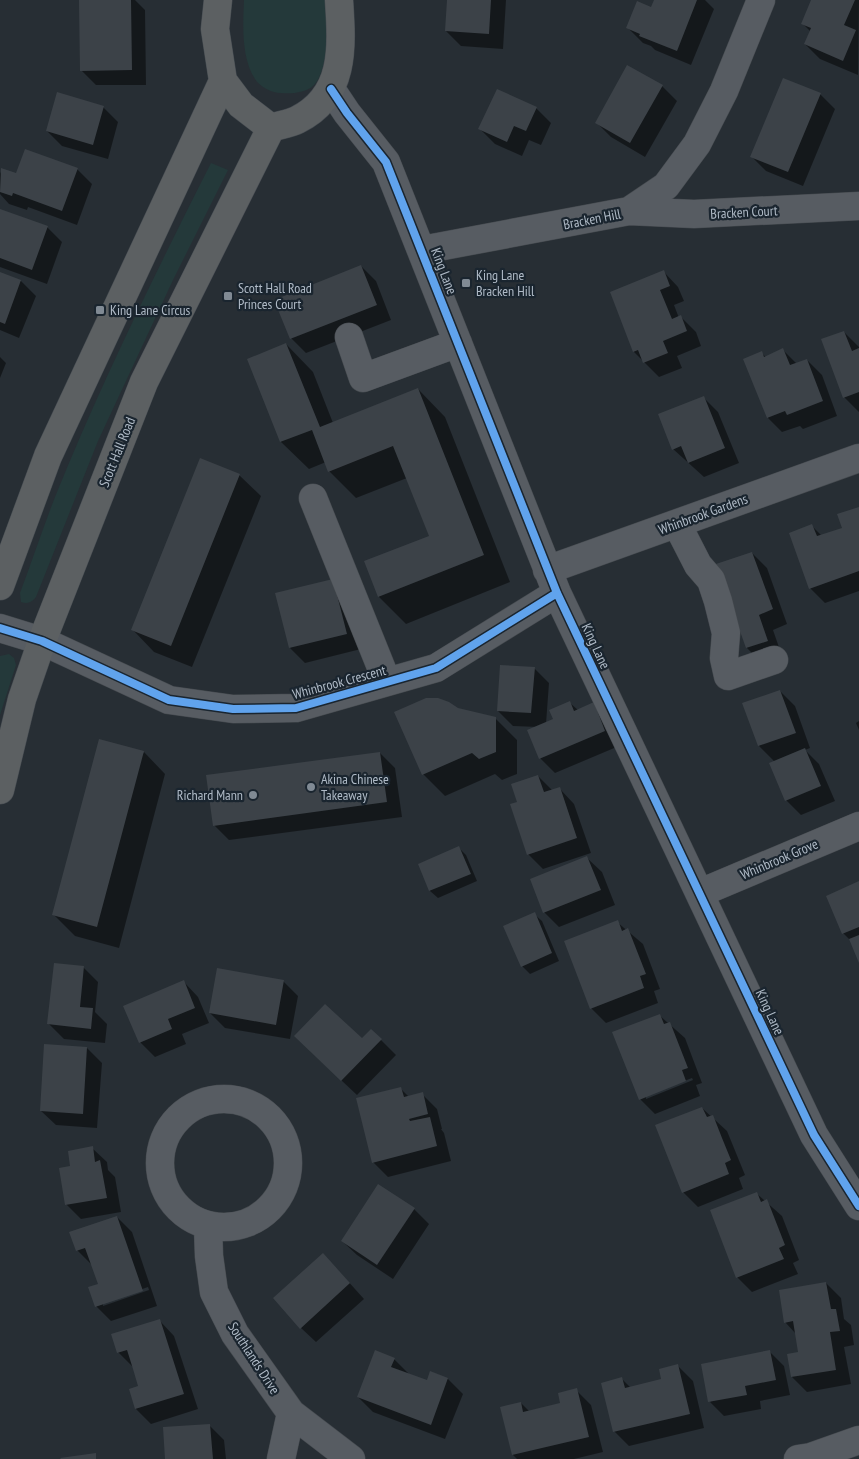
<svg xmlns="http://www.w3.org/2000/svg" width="859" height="1459" font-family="'PT Sans Narrow',sans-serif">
<rect width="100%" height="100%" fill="#272e34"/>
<path fill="#24393a" d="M244,0H325C331,19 328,71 314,85C306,93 291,94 281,93C272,93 260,87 255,79C241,57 243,25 244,0Z
M211,163L228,170L173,280L98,441L36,597C31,603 28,604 21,602L20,593C32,561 43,528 55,497C101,383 156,272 211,163Z
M9,654L14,658L16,665L0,715V656Z"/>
<path fill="#0007" fill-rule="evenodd" d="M81,0H135L145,10L146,85H96L81,70Z
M448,0H506L503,49L461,46L446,31Z
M655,0H705L714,9L691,65L655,50L651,46L643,43L628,28L652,9Z
M812,0H859L858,75L820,59L805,44L810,31L802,23Z
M662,86L677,101L645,157L611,137L596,122Z
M820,94L835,109L803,186L766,171L751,156Z
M103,107L118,122L108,159L62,146L47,131Z
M536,108L551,123L541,145L529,140L522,156L495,144L480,129Z
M2,169L17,175L77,169L92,184L77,225L28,207L27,210L9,204L0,194V174Z
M0,210L47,227L62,242L47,284L0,267Z
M361,266L376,281L391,320L306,353L291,338Z
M664,272L678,287L684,301L674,305L679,318L681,317L696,332L701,346L677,356L682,368L659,377L634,352L611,293Z
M0,273L21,281L36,296L19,338L0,330Z
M844,332L859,347V412L844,397Z
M286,344L313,372L333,423L418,389L445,417L510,582L406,624L379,597L366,562L430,537L407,478L356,498L329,471L326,462L309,469L281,442L249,360Z
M783,350L797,364L807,360L822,375L837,416L803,429L800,426L782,432L768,418L761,353L766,357Z
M0,357L6,363L0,378Z
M703,397L718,412L739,463L704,477L673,449Z
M239,475L261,496L192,667L154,652L133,630Z
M859,508V591L825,603L810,588L812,526L822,536L844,528Z
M752,553L767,568L787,624L773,630L782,656L762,663L747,648L718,565Z
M333,580L361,649L305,663L290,648Z
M534,668L549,683L546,724L555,720L570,703L578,710L593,704L608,719L619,746L555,773L540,758L538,727L513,726L498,711Z
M780,691L795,706L810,748L805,750L819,764L835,801L801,815L786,800L775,762L759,746Z
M458,709L495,718L517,740V774L502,780L495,774L445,796L423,774Z
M859,721V730L856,723Z
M144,752L165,774L119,948L75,936L54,915Z
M380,753L395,768L402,817L229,840L214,825Z
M538,776L553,791L560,789L574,804L591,853L543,869L528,854L519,803Z
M459,848L466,855L477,881L438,898L430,891L419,864Z
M587,858L602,872L615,905L559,927L544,912Z
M859,883V959L851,941L843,933Z
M534,914L542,921L559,961L530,974L522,966Z
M617,922L643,944L660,989L654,991L658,1003L606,1023L591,1008Z
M83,967L98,982L95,1012L107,1024L105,1043L64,1039L49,1024Z
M283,981L298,996L290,1039L225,1028L210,1013Z
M184,982L198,997L209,1023L182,1034L186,1044L155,1057L140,1042Z
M659,1015L685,1038L702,1083L696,1085L700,1096L655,1114L640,1099ZM692,1078L693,1080L646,1099V1096Z
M371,1030L396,1055L357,1095L310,1051L362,1040Z
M87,1048L102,1063L97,1128L56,1125L41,1111Z
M401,1089L409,1097L422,1094L437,1109L442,1129H441L444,1133L451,1161L388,1177L373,1162Z
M702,1108L727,1131L745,1175L739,1178L743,1189L698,1207L683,1192Z
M92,1148L107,1162L108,1170L115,1177L121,1212L81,1219L66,1204L72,1167Z
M756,1193L782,1216L799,1260L793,1263L798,1274L752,1292L737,1277Z
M414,1209L429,1224L393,1279L357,1255L342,1241Z
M117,1217L132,1232L157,1306L111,1321L96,1306L99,1284L92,1265L77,1250ZM148,1287L149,1290L103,1306V1303Z
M337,1269L364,1299L316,1342L301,1328Z
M826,1283L841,1298L844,1319L851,1325L854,1345L844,1347L851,1384L807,1392L792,1377L788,1355L800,1353L796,1334L785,1322Z
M160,1321L174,1336L198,1409L151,1424L136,1409L130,1390L140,1387L133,1367L118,1352Z
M769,1351L784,1366L790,1395L760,1401L761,1409L724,1416L710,1402Z
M394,1359L409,1374L427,1382L431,1372L448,1379L463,1394L445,1439L373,1412L358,1397Z
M678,1366L693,1381L704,1428L629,1446L614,1431L622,1379L631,1388L663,1380Z
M576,1390L591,1405L603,1452L574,1459H517L513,1455L502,1408L521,1403L529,1411L562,1404Z
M209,1425L224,1440L226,1459H167Z"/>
<path fill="#3c4248" d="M79,0H131L132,70L80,71Z
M447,0H491L489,34L445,31Z
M654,0H697L677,51L639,36L640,34L626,28L637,1L651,7Z
M811,0H855L844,25L856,30L843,61L804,44L811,28L801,24Z
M627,65L663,85L630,143L595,123Z
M783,78L821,93L788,172L750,157Z
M497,89L537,107L526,131L514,126L507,142L478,129Z
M57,92L104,106L93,145L46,131Z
M25,149L78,168L62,211L13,193L12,196L0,192L1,168L16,173Z
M0,209L48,226L32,270L0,258Z
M361,265L377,305L290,339L274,300Z
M664,270L670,286L660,290L672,319L681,315L687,331L663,341L668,353L643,363L638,350L633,352L610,292Z
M0,272L21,280L5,324L0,322Z
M844,331L852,351L859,348V392L843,398L821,339Z
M286,343L320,427L418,388L484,555L378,597L364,561L429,536L393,446L328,472L312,430L280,442L247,359Z
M783,348L790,365L807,359L823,401L787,415L785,411L767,418L743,359L762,351L764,357Z
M704,396L725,448L688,463L681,446L672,450L658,414Z
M200,458L240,474L171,646L131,630Z
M859,507V571L809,589L789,533L812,524L817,536L842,528L837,514Z
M752,552L773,609L759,615L768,641L746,648L716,564Z
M333,579L347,634L289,648L275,593Z
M500,665L535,667L531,713L497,711Z
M780,690L796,733L758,746L742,703Z
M426,698H438L449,702L458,708L496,717V752L479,759L472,753L422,775L394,712Z
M570,701L574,711L594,702L605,731L539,759L527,730L553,719L549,710Z
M99,739L144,751L97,927L52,915Z
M805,748L821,786L785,801L769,763Z
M380,752L387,802L213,826L206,775Z
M538,775L544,792L560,787L577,838L527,855L510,804L517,802L511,784Z
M459,846L471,874L429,891L418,864Z
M587,856L601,890L543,913L530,879Z
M859,881V927L842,934L826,896Z
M535,912L552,953L521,967L503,926Z
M618,920L622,931L628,928L646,974L640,976L644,988L590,1009L564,941Z
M859,935V963L849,939Z
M54,963L84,966L80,1007L93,1008L91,1029L47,1024Z
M217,968L284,980L276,1025L209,1013Z
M184,980L195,1008L168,1019L172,1029L139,1043L123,1006Z
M325,1004L362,1038L371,1029L382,1039L341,1081L294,1036Z
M660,1014L664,1024L670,1022L688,1068L682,1070L686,1081L639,1100L612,1032Z
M44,1044L87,1047L83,1114L40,1111Z
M401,1087L404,1097L423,1092L428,1114L409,1119L410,1121L430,1117L437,1146L372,1163L356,1098Z
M702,1107L707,1117L713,1115L722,1138L731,1160L725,1163L729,1174L682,1193L655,1125Z
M93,1146L95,1162L100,1160L107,1198L65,1205L59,1168L70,1166L68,1151Z
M378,1184L415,1208L377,1265L341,1241Z
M757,1192L761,1202L767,1199L785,1245L779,1248L784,1259L736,1278L710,1210Z
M117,1216L143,1291L95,1307L88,1287L98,1284L85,1248L76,1251L69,1232Z
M323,1253L350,1283L300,1329L273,1298Z
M826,1282L831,1309H836L840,1331L830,1332L836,1370L791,1377L787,1354L798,1352L793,1321L784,1323L779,1290Z
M160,1319L184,1394L135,1409L129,1389L138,1386L133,1369L127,1350L117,1353L111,1334Z
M375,1350L395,1358L391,1367L427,1380L430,1371L448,1378L431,1425L357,1397Z
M770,1350L776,1380L745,1386L747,1395L708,1402L701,1364Z
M678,1364L690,1414L613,1432L601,1383L622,1377L625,1388L661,1379L659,1369Z
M577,1388L589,1437L512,1455L500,1407L521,1402L523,1412L560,1403L558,1393Z
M210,1424L213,1459H165L163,1427Z
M96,1453V1459H61L60,1458Z"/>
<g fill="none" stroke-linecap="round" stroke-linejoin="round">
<g stroke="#454a4f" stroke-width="29">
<path id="minor" d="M331,89L347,113L386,162L557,593L814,1135L859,1206
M629,211L694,214L859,206
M422,250L629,211L666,186L697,144L724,91L761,0
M349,337L363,378L458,343
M313,498L387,682
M677,524L698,565L711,580L718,601L726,633L724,658L728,676L774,660
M547,570L859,458
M0,628L42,641L169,700L233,709L296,708L436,668L557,593
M700,893L859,826
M160 1163a64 64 0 1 1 128 0a64 64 0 1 1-128 0Z
M208,1226L209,1256L214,1292L235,1334L291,1413L351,1459
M281,1459L291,1413
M798,1459L811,1457L859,1440"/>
</g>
<g stroke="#444a50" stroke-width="29">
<path id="highway" d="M218,0L215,29L223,81L241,105L271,128C279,125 289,124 297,120C346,96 342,46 339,0
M0,586L48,456L223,81
M0,790L22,699L42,641L144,382L271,128"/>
</g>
<use href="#minor" stroke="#575c62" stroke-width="28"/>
<use href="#highway" stroke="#5c6062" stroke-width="28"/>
<g stroke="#1a252f" stroke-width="11">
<path id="cycleway" d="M331,89L347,113L386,162L557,593L814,1135L859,1206
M0,628L42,641L169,700L233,709L296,708L436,668L557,593"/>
</g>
<use href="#cycleway" stroke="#60a3ed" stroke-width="8"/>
</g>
<g fill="#808a94" stroke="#1a252f" stroke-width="2">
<rect x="461" y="278" width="10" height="10" rx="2.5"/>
<rect x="223" y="291" width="10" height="10" rx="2.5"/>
<rect x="95" y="305" width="10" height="10" rx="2.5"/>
<circle cx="311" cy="787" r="5"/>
<circle cx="253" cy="795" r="5"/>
</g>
<g text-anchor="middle" stroke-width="4.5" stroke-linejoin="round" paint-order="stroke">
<g font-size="14" fill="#b0bbc7" stroke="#1a252f">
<text transform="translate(744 212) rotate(-3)" y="5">Bracken Court</text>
<text transform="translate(592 219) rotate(-11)" y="5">Bracken Hill</text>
<text transform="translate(444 271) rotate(69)" y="5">King Lane</text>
<text transform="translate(117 452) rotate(-68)" y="5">Scott Hall Road</text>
<text transform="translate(703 514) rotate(-20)" y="5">Whinbrook Gardens</text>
<text transform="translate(596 646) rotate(65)" y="5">King Lane</text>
<text transform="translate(339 682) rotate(-15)" y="5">Whinbrook Crescent</text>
<text transform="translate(779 859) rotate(-23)" y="5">Whinbrook Grove</text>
<text transform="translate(770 1012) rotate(65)" y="5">King Lane</text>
<text transform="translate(254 1358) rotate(57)" y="5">Southlands Drive</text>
</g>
<g font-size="14" fill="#b0bbc7" stroke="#1a252f" text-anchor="start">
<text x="476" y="280">King Lane<tspan x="476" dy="16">Bracken Hill</tspan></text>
<text x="238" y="293">Scott Hall Road<tspan x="238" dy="16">Princes Court</tspan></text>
<text x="110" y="315">King Lane Circus</text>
<text x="321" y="784">Akina Chinese<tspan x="321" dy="16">Takeaway</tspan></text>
<text x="243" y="800" text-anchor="end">Richard Mann</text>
</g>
</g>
</svg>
